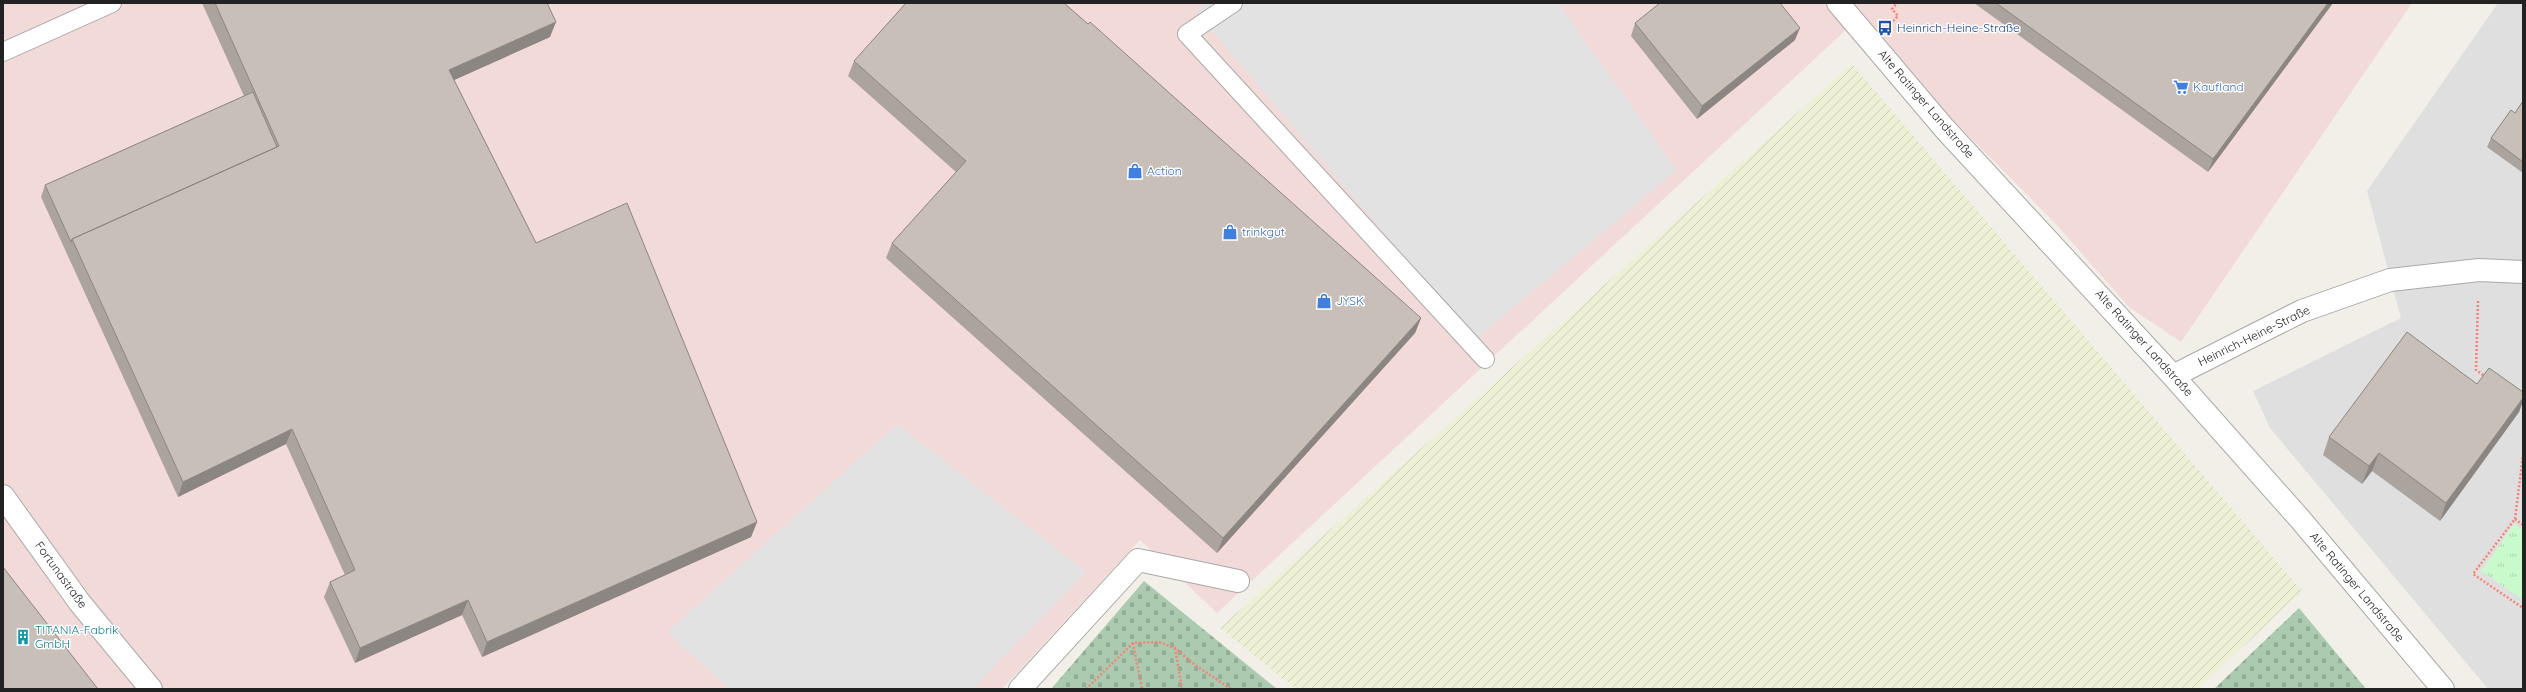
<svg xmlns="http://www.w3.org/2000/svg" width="2526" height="692" font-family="Quicksand,sans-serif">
<defs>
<pattern id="farmland-furrows" width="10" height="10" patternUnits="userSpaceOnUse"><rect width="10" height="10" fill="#eef0d5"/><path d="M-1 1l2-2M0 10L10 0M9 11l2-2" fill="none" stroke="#ccceb7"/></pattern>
<pattern id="cemetery-stones" width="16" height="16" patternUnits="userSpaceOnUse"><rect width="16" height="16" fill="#aacbaf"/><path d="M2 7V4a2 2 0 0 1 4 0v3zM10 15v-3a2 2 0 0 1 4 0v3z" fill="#92ae96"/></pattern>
<pattern id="park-tufts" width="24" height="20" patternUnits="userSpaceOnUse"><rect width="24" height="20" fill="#c8facc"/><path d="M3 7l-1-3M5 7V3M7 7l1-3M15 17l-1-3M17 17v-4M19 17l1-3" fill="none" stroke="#acd6af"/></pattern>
</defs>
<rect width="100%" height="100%" fill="#f2efe9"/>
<path fill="#e0dfdf" d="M2498,3H2523V689H2488L2270,428L2253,391L2401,318L2367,191Z"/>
<path fill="#f2dad9" d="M3,3H2412L2181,342L2129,307L2055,223L1952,119L1860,17L1217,613L1140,540L1002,689H3Z"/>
<path fill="url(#farmland-furrows)" d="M1852,64L2302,591L2198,689H1296L1220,628Z"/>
<path fill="url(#cemetery-stones)" d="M1144,581L1277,689H1051Z
M2299,608L2366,689H2214Z"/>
<path fill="url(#park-tufts)" d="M2514,524L2523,530V600L2481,571Z"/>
<path fill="#e2e2e2" d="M1207,3H1558L1677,170L1475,340L1195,11Z
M897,424L1086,572L973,689H729L667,632Z"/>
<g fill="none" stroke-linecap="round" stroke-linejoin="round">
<g stroke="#a9a9a9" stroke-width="20">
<path id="lane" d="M1233,3L1187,34L1485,359
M3,52L112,3"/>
</g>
<g stroke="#a9a9a9" stroke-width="24">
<path id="street" d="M1838,3L1944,128L2173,376L2300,519L2443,689
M2173,376L2302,311L2390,280L2479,270L2523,272
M3,496L80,603L151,689
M1020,689L1138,560L1238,581"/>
</g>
<path stroke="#fa8072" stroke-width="2.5" stroke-dasharray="2 2" stroke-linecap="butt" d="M1893,21L1898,16L1892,9L1897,3
M2478,301L2476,370L2486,377
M2515,519L2523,455
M2523,525L2515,519L2473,574L2523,608
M1133,643L1142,689
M1175,648L1182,689
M1086,689L1133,643L1159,642L1175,648L1195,665L1231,689"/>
<use href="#lane" stroke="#fff" stroke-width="18"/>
<use href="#street" stroke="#fff" stroke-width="22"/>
</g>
<path fill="#aba49e" d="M202,3H547L550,37L454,80L536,243L757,522L751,537L482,657L462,615L355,663L324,597L330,582L345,575L286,444L178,497L41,197L45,185L244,96Z
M1974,3H2333L2208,172Z
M1635,23L1795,40L1697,119L1631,36Z
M854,61L1421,318L1415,333L1217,553L886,258L892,243L956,172L848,76Z
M2523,101V173L2487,147L2491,138L2515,113Z
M2477,384L2523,392V401L2519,412L2440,521L2372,471L2362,484L2323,455L2329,437Z"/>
<path fill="#8b8681" d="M2328,3H2333L2208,172L2213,159Z
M556,22L550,37L443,85L449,70Z
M1800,28L1795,40L1697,119L1702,106Z
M1421,318L1415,333L1217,553L1223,538Z
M2523,398V401L2519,412L2440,521L2446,503Z
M292,429L286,444L178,497L183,482Z
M2379,453L2372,471L2362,484L2369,466Z
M757,522L751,537L482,657L487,642Z
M468,600L462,615L355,663L360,648Z"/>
<path fill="#c7bfb8" stroke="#8b8681" d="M215,3H547L556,22L449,70L536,243L627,203L757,522L487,642L468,600L360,648L330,582L355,570L292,429L183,482L72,239L279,146Z
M906,3H1064L1088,24L1090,22L1421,318L1223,538L892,243L966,161L854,61Z
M1660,3H1780L1800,28L1702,106L1635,23Z
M1996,3H2328L2213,159Z
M253,92L277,147L72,239L71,242L45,185Z
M2523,101V162L2491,138L2511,110L2515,113Z
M2407,332L2477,384L2489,368L2523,392V398L2446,503L2379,453L2369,466L2329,437Z
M3,567L98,689H3Z"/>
<defs>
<g id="bus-bare" transform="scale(1.2)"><path d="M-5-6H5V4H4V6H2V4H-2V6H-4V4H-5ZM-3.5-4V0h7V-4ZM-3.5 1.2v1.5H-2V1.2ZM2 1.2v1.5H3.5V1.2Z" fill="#1a4fb4" stroke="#fff" stroke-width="2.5" paint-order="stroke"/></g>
<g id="supermarket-bare" transform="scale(1.2)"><path d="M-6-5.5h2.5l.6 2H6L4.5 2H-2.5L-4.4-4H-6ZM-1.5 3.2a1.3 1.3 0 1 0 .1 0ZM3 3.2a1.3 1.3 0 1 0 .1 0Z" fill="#3f7fe0" stroke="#fff" stroke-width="2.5" paint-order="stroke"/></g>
<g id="shop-bare" transform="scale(1.2)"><path d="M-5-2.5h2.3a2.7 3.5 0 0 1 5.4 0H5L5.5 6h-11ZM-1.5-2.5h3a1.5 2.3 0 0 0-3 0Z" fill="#3f7fe0" stroke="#fff" stroke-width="2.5" paint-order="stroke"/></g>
<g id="building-bare" transform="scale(1.2)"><path d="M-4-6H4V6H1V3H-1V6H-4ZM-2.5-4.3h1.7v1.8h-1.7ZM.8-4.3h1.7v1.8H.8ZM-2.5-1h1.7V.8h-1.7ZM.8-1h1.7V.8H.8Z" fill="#0f9aa8" stroke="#fff" stroke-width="2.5" paint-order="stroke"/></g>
</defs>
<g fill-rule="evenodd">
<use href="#bus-bare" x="1885" y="28"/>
<use href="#supermarket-bare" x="2181" y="87"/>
<use href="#shop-bare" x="1135" y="171"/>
<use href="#shop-bare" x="1230" y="232"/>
<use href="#shop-bare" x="1324" y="301"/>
<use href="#building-bare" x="23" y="637"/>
</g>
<g text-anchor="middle" stroke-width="3" stroke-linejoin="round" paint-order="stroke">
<g font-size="12" fill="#164399" stroke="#fff" text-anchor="start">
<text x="1897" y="32">Heinrich-Heine-Straße</text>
</g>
<g font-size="12" fill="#366cbe" stroke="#fff" text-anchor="start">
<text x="2193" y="91">Kaufland</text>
<text x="1147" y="175">Action</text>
<text x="1242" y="236">trinkgut</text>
<text x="1336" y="305">JYSK</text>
</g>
<g font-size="12" fill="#222" stroke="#fff">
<text transform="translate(1926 104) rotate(49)" y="4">Alte Ratinger Landstraße</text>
<text transform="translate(2254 336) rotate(-26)" y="4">Heinrich-Heine-Straße</text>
<text transform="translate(2144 343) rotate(48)" y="4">Alte Ratinger Landstraße</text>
<text transform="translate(61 575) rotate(54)" y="4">Fortunastraße</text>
<text transform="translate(2357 587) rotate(50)" y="4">Alte Ratinger Landstraße</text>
</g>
<g font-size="12" fill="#0d838f" stroke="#fff" text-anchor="start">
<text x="35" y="634">TITANIA-Fabrik<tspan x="35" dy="14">GmbH</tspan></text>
</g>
</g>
<rect width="2526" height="692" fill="none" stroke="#222222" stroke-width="8"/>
</svg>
